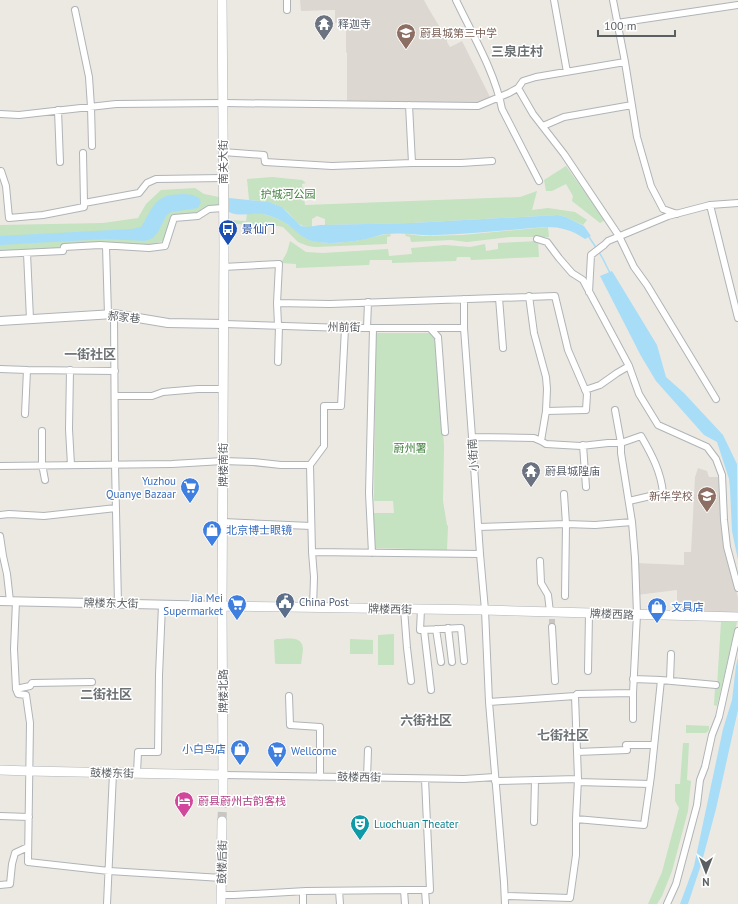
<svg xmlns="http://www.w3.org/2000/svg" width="738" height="904" font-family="'PT Sans','Noto Sans SC',sans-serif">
<rect width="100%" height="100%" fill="#ece9e3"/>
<path fill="#dcd8d1" d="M300,0H424L430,11L447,39V42L450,47L462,41L490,97L475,103H347V53L346,52V23H335V10L301,11Z
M698,468L707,471L709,477H718L726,549L738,598V614L677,613V590L637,595L636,563L684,565V552H691L695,477Z"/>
<path fill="#c5e2c1" d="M566,166L605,220L600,223L572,201L573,196L566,184L552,191H546L544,180Z
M272,177L302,180L306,183L302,184L305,205L520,197L537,191L532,210L548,208L575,212L587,220L583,225L566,217L558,215L411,223L325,225V219L317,216L312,219V227C296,229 293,213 281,207C271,201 260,201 249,200L247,179Z
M195,188L204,194L219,197V207H206L199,213L174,215L163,241L150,245L105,244L60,247L58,250L0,252V225L103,223L138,218L146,204L161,190Z
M258,213C268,215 279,218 287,224C296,230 303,239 313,241C331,245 352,242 369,238C376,237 383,234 390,234L391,236L387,237V244L315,247L308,246L298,242L283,227L272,225L232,224L230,223L229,220L246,221L247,214Z
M548,227L549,237H511L467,242L451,240L411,242L410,237L406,236L405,234L423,236L462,235Z
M290,241L306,252L323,253L388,249L389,256L412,254L411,248L445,245L470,247L485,244L486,251L498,249V243L538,241L539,257L471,260L470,257H457L456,261L392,263V260H370L369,265L296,268V264L281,263L287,252Z
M376,333H436L444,446L443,501L447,525L448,526L447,550L375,548L373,513H394L393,501H374L375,402Z
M721,622H737L717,706L714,705L715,687L717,686Z
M394,634V665H378V635Z
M277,639C288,639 303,635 303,650C302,655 302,659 301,664H276L275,663L274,640Z
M350,639L373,640V654H350Z
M686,725L709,726V730L706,733H686Z
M683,743H689L687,780L691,781L688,811L672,871L662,896L657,904H648L662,872L679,808L675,801V784H680Z"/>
<path fill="#a8ddf7" d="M183,194L193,195L199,198L201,202L198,208L171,212L166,216L158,232L153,238L145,241L106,239L0,245V236L132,229L141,227C148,217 152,202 164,197C170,194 177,195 183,194Z
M229,198L269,202L282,207L301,226L308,227L320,225L411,223L558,215L566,217L584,226L591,236L585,239C572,230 561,227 546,227C509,230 473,234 436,235C420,236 404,232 387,234C381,234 376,237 370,238C354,242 328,245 312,241C302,238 295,230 287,224C281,220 274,217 267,215C255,211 240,218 229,212Z
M612,271L657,345L666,377L684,393L723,435L737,464L738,560L732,531L730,489L729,479L717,442L704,435L656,381L641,356L600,276Z
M738,657V710L716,809L701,865L688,904H680L694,866L723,729L732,700L736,666Z"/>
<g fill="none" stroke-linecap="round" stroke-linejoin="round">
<path stroke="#a8ddf7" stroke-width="1.5" d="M589,237L597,249
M599,252L603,259L610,273"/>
<path stroke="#c8c6c3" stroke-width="6" stroke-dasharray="6 3" stroke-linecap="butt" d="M552,619V627"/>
<path stroke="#c8c6c3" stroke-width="9" stroke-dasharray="9 4.5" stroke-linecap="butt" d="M222,821L223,793"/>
<g stroke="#b0b4b7" stroke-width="8">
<path id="minor" d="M456,0C472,34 495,72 502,109L539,181
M554,0L567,72
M613,0L625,62L637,137L651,186L663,209L677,214
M75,10L89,77L91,107L92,146
M287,10V0
M617,23L738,5
M518,88L533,114L564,154L619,236L634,267L647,285L716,399
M58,110L60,162
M0,114L19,115L116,104L223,103L478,106L509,93L518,88L523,81L536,77L625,62
M543,126L564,117L632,105
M223,152L264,155L265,162L332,166L412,163L409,105
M83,153L84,203
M412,163H461L492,161
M1,171L6,186L9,218L43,215L84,207V203L139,193L147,183L156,179L223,178
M710,205L738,318
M537,239L547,242L559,258L572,273L583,280L629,366L639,394L658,425L707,447L716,459L722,475L724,520L727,547L738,588
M106,246L108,315
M27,253L30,319
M0,254L63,251L64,247L100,245L149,248L165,246L174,218L198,216L209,209L223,208
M223,267L279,264L277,303
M589,292L591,255L604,245L608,241L668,216L710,205L738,203
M529,296L534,333L546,377L547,389L546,411
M499,298L503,348
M464,299V328L472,437L480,554L485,610L489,702L504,882L505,904
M114,314L115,464L118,604
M224,324L345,328H464
M278,325L277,303L330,304L555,296L568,350L587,394L586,410L546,411L541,441
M367,328L368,302
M430,328L438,337L445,432
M278,362L279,325
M0,369L27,370
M70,370L69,429L71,465
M585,390L600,385L617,373L629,366
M115,396H152L163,392L198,389H223
M25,414L27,370L115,371
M42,431V464L45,480
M472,437L534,438L541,441L546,444L581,446L608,443H621L641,436C652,455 661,472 663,493L629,501
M583,445L586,487
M0,466L172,464L223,461L253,462L281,465H310
M564,494L566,524L565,596
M0,515L9,514L44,516L116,508
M223,522L311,526
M478,527L566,524L595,525L632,522
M0,536L3,556L7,574L10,601
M312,552L480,554
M372,553L369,493L373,328
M540,561L541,583L548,595L550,612
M16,601L14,649L16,689L18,694L26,695L30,723L28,862L109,871L222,878
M313,608L314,577L312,552L310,465L324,446V406H341L345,328
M404,609L407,648L411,681
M421,609L420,630L461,628L464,661
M552,627L555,681
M448,628L452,662
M436,629L441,662
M424,630L431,690
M588,671L589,613
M661,680L716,685
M670,680L671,654
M16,689L30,686L32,683L92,682
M633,693V719
M289,696L290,725L320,727V777
M489,702L575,696
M577,752L627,750L626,745H654
M137,773L138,752H158L159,675L162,605
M223,775L464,779L495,777
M367,778L368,750
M495,781L578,779
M578,782L650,784
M0,816L29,817
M576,819L644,825L651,776L661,680L633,679
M534,822L535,780
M0,885L10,884L12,864L15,853L28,847
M404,890H430L425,779
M425,890L426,904
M339,891L340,904
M303,892V904
M221,895H234L306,891L404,890L405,904
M505,896L570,898L576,855V819L578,779L575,696L577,694L633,693L637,614L635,558L632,522L621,453V443L615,410
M107,904L113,773
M667,904L676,884L697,805L700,780L705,767L712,735L719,717L738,631"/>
</g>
<g stroke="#b0b4b7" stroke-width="10">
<path id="tertiary" d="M0,321L114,314L168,323L224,324
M0,601L222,606"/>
</g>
<g stroke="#afb3b7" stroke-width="10">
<path id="secondary" d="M222,0L224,247L222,606L223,775V793
M222,606L485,610L738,617
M0,770L29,771L223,775
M221,904L222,821"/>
</g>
<use href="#minor" stroke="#fff" stroke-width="6"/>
<use href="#tertiary" stroke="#fff" stroke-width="8"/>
<use href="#secondary" stroke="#fff" stroke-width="9"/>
</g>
<defs>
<g id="temple-pin" transform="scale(1)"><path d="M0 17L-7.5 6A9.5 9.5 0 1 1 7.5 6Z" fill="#6b7280" stroke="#fff"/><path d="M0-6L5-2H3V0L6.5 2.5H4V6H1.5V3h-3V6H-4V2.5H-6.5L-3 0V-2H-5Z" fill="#fff"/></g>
<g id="school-pin" transform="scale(1)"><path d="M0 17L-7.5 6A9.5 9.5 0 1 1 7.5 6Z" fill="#8d6e63" stroke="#fff"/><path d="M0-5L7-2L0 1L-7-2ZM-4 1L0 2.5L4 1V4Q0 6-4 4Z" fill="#fff"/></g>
<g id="bus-pin" transform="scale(1)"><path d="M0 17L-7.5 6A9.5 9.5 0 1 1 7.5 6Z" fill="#1a4fb4" stroke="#fff"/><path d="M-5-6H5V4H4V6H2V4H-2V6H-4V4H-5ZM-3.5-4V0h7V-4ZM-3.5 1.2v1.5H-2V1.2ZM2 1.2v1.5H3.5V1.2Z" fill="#fff"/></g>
<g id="supermarket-pin" transform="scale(1)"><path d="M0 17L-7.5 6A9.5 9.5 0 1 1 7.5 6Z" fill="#3f7fe0" stroke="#fff"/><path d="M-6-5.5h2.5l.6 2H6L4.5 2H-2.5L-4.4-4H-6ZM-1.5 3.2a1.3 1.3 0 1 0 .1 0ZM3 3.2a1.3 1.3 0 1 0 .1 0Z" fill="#fff"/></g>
<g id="shop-pin" transform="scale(1)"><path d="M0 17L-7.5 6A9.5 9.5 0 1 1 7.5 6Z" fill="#3f7fe0" stroke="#fff"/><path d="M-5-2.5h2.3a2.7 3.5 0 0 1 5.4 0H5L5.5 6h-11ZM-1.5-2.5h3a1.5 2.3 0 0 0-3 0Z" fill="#fff"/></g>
<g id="civic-pin" transform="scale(1)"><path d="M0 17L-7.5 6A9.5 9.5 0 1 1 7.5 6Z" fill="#5c6f8a" stroke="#fff"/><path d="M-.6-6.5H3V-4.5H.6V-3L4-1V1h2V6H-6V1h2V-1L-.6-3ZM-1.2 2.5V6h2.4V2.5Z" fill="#fff"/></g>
<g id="hotel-pin" transform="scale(1)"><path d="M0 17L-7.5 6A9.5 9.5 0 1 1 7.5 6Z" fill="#d1479c" stroke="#fff"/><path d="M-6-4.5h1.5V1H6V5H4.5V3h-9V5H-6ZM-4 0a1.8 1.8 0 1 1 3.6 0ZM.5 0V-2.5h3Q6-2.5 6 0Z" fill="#fff"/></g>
<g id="theatre-pin" transform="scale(1)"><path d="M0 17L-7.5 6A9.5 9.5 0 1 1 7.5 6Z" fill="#0f9aa8" stroke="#fff"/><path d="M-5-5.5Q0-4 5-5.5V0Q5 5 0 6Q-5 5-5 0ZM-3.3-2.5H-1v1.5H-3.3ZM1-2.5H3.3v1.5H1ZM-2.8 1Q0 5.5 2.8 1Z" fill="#fff"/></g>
</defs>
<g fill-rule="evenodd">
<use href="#temple-pin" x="324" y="24"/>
<use href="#school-pin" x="406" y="33"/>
<use href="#bus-pin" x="228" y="229"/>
<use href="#temple-pin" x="531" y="471"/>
<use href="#supermarket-pin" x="190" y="487"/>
<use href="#school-pin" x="707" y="496"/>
<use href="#shop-pin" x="212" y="530"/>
<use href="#civic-pin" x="285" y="602"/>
<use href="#supermarket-pin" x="237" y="604"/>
<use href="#shop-pin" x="657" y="607"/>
<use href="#shop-pin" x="240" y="749"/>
<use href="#supermarket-pin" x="277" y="751"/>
<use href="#hotel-pin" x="184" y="801"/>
<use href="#theatre-pin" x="360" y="824"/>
</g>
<g text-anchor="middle" stroke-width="3" stroke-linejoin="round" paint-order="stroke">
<g font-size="11" fill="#5b616d" stroke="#fff" text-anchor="start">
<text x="338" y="28">释迦寺</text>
<text x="545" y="475">蔚县城隍庙</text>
</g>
<g font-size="11" fill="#785e54" stroke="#fff" text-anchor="start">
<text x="420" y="37">蔚县城第三中学</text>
<text x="693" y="500" text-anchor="end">新华学校</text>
</g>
<g font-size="11" fill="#5b5f62" stroke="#fff">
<text transform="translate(223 162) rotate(-90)" y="4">南关大街</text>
<text transform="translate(124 317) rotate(6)" y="4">郝家巷</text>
<text transform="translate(344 327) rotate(1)" y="4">州前街</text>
<text transform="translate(473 455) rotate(-94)" y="4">小街南</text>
<text transform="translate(223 465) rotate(-90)" y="4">牌楼南街</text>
<text transform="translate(111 603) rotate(1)" y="4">牌楼东大街</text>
<text transform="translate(390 609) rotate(1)" y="4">牌楼西街</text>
<text transform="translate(612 614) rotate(2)" y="4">牌楼西路</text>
<text transform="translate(223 691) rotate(-90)" y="4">牌楼北路</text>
<text transform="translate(112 773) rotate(1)" y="4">鼓楼东街</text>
<text transform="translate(359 777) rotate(1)" y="4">鼓楼西街</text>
<text transform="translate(222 862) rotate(-89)" y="4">鼓楼后街</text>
</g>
<g font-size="11" fill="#40803c" stroke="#fff">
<text x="288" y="198">护城河公园</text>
<text x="410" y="452">蔚州署</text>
</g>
<g font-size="11" fill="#164399" stroke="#fff" text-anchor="start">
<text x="242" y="233">景仙门</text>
</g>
<g font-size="11" fill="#366cbe" stroke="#fff" text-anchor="end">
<text x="176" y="485">Yuzhou<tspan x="176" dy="13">Quanye Bazaar</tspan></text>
<text x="226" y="534" text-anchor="start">北京博士眼镜</text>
<text x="223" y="602">Jia Mei<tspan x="223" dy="13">Supermarket</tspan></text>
<text x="671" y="611" text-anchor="start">文具店</text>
<text x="226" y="753">小白鸟店</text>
<text x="291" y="755" text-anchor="start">Wellcome</text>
</g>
<g font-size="11" fill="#4e5e75" stroke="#fff" text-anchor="start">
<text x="299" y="606">China Post</text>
</g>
<g font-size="11" fill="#b23c85" stroke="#fff" text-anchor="start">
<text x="198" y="805">蔚县蔚州古韵客栈</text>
</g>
<g font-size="11" fill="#0d838f" stroke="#fff" text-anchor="start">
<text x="374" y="828">Luochuan Theater</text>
</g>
<g font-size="13" font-weight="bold" fill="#6c7174" stroke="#fff">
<text x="517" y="56">三泉庄村</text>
<text x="90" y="359">一街社区</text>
<text x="106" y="699">二街社区</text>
<text x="426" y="725">六街社区</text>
<text x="563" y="740">七街社区</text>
</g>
</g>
<g transform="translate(706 872) rotate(180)" stroke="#ffffff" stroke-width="3" paint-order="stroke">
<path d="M0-3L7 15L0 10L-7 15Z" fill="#5b5f62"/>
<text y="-6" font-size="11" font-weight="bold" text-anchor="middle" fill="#5b5f62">N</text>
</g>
<path d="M598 30v6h77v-6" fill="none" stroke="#5b5f62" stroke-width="2"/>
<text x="604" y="30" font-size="12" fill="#5b5f62" stroke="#ffffff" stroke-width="3" paint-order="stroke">100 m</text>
</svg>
